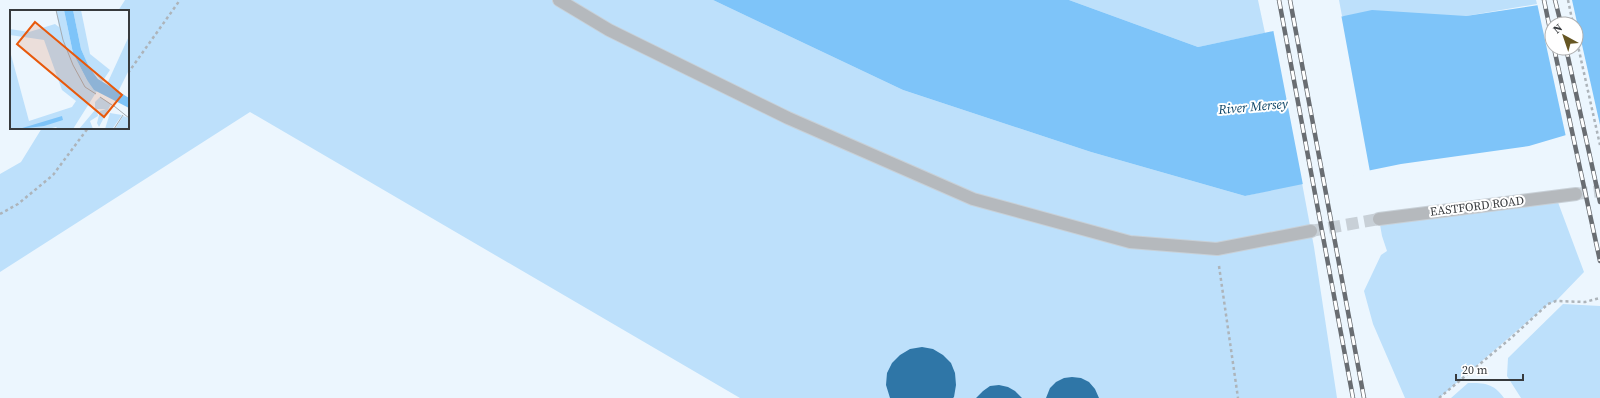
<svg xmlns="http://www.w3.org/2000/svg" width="1600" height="398" font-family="'Source Serif 4',serif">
<rect width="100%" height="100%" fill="#ecf6fe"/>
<path fill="#bde0fb" d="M125,0H713L903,90L1091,152L1245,196L1302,183L1314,247L1337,398H740L250,112L0,272V174L21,162L42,128H128V11H118Z
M1069,0H1258L1265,33L1198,47Z
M1339,0H1536L1537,4L1466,16H1342Z
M1556,197L1584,272L1556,301L1548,304L1439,398H1405L1373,324L1364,291L1381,255L1387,251L1382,236L1379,219Z
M1563,304L1600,306V398H1521L1507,376L1508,358Z
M1468,383C1485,383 1493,383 1504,398H1451Z"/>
<path fill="#7ec4f9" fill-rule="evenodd" d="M713,0H1069L1198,47L1372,10L1466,16L1572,0H1600V125L1529,146L1401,164L1245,196L1091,152L903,90ZM1552,24H1576V48H1552Z"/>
<path fill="#ecf6fe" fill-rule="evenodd" d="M1558,0H1572L1600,125V127L1566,137L1537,3ZM1552,24H1576V48H1552Z
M1341,14L1370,172L1303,185L1273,29Z"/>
<path fill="#2f76a7" d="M922,347L933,349L943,355L951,363L955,373L956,385L954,397L953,398H890L886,385L887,373L892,363L900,355L910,349Z
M1072,377L1081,378L1089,382L1095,389L1099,398H1046L1050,388L1056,382L1064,378Z
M999,385L1008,387L1015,391L1022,398H976L983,391L990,386Z"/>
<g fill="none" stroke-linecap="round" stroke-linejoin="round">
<path stroke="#c8d0d7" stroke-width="12" stroke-dasharray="12 6" stroke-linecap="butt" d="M1576,194L1600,191
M1311,231L1379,219"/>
<g stroke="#c8d0d7" stroke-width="14">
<path id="minor" d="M559,0L609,30L788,118L973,199L1130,242L1217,249L1311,231
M1379,219L1576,194"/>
</g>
<path stroke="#adb4ba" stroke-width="2.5" stroke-dasharray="3 3" stroke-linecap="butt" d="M1568,0L1573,24
M1576,37L1600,145
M128,73L180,0
M0,214L18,204L53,175L88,128
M1219,266L1238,398
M1439,398L1511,338L1548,304L1556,301L1585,302L1600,298"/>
<use href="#minor" stroke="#b5b9bd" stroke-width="12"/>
<g stroke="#696d72" stroke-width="4.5">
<path id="rail" d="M1279,0L1353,398
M1290,0L1364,398
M1544,0L1552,39
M1555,0L1561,24
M1554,48L1600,261
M1566,48L1600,202"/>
</g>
<use href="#rail" stroke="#fff" stroke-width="3" stroke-dasharray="9" stroke-linecap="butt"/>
</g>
<g text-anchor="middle" stroke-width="4" stroke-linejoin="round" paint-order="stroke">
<g font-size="12" fill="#373a3d" stroke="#fff">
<text transform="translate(1477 206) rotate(-7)" y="4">EASTFORD ROAD</text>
</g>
<g font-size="13" font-style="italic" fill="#0a4264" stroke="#fff">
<text transform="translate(1253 106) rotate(-5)" y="5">River Mersey</text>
</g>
</g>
<g transform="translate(10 10)">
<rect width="119" height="119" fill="#ecf6fe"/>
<path d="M46,0H54L63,43L77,70L87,81L63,119H48L46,117L38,119H0V41L19,111L62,97L66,91L52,80L34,30L0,25V19L19,22L45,14L49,17ZM63,0H71L80,44L100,60L92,72L79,57L71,39ZM119,26V60L108,82L97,74ZM90,87L101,94L89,117L87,113L90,101L96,99H87L88,106L80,111L83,119H69L85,100V92ZM100,103L112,105L103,118L95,119ZM113,106L119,108V119H105Z" fill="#bde0fb"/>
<path d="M54,0H63L71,39L79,57L88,69L119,88V98L84,80L77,70L63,43ZM52,106L53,110L34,116L9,119Z" fill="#7ec4f9"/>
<path fill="none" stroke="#a4abb1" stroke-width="1" d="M46,0L53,30L63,55L75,77L86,84M90,87L102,95M104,96L119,108M104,119L113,105"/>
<path fill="#e8590c" fill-opacity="0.15" stroke="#e8590c" stroke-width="2" d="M25,12L112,85L94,107L7,34Z"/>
<rect width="119" height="119" fill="none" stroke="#373a3d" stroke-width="2"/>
</g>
<g transform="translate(1564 36) rotate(320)"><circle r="19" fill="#ffffff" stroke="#afb0b1"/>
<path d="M0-3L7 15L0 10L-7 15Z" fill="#665623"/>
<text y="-6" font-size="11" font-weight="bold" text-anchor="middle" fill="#373a3d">N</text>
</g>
<path d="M1456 374v6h67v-6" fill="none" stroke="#373a3d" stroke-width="2"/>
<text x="1462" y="374" font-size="12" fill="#373a3d" stroke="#ffffff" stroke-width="3" paint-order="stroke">20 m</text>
</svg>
